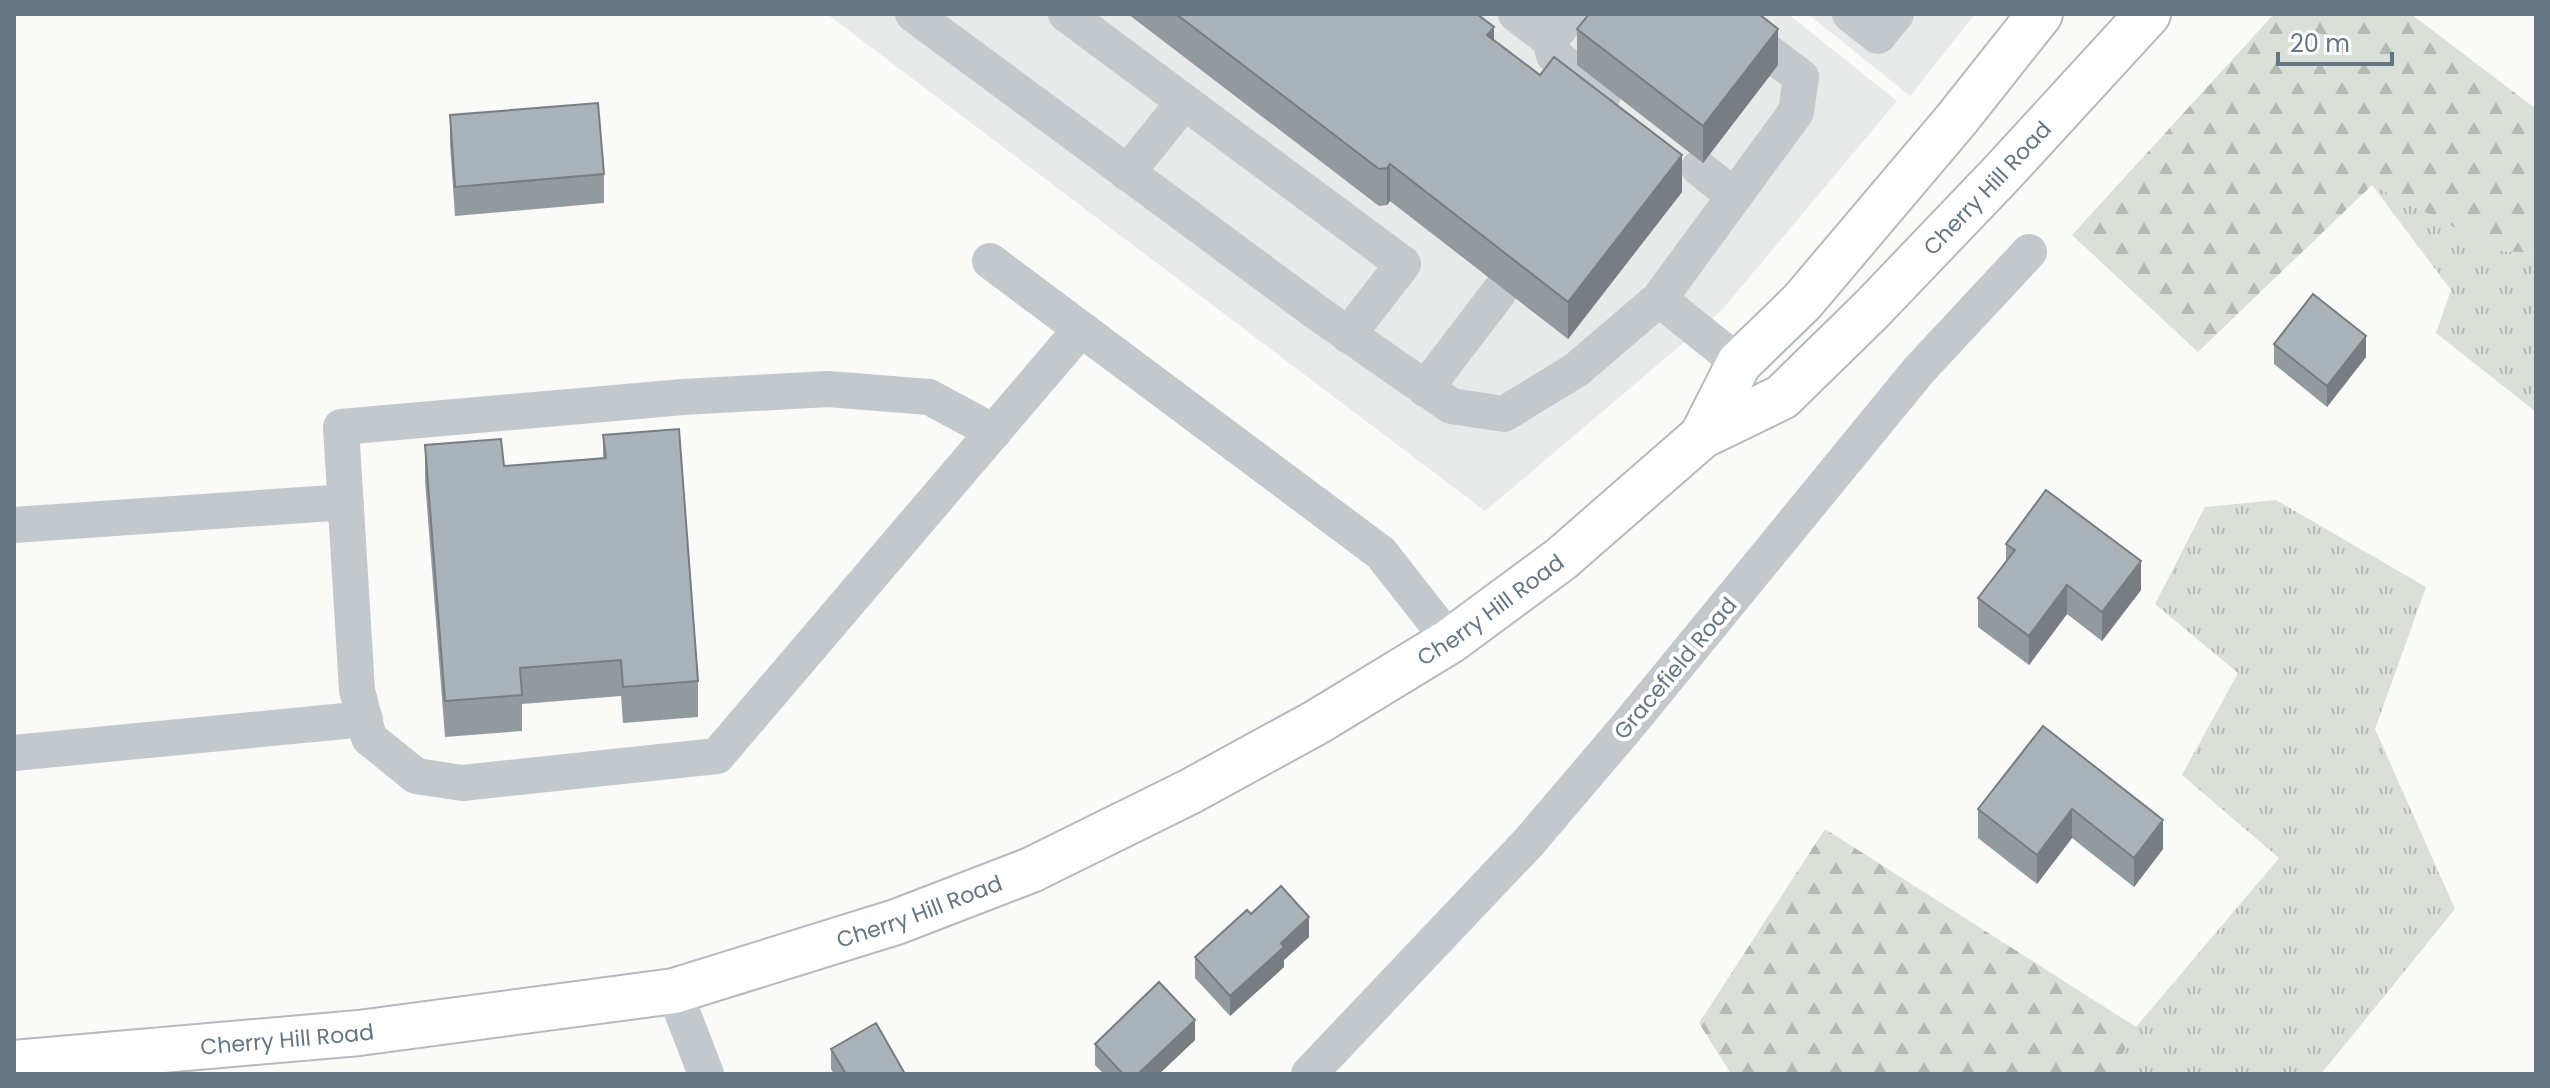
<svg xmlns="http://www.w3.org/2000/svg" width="2550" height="1088" font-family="Poppins,sans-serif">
<defs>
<pattern id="grass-tufts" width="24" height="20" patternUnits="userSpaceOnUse" patternTransform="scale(2)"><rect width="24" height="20" fill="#dadfd7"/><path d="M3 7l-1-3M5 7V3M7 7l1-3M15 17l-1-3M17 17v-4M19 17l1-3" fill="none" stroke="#b4b9b4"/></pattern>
<pattern id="forest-firs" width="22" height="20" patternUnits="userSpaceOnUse" patternTransform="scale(2)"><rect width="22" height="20" fill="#dadfd7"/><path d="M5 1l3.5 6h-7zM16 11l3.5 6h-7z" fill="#b4b9b4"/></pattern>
</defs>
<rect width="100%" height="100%" fill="#fafaf8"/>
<path fill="#e8e9e9" d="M827,14H1788L1897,101L1721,311L1485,511Z
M1808,14H1975L1910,96Z"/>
<path fill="url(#grass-tufts)" d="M2372,185L2500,251L2536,253V412L2436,333L2451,290Z
M2276,500L2426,587L2375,729L2455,909L2321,1074H2113L2136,1027L2279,858L2182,775L2238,673L2155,604L2205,507Z"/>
<path fill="url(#forest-firs)" d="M2274,14H2411L2536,109V253L2500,251L2372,185L2198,352L2072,235Z
M1825,829L2136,1027L2113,1074H1731L1699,1023Z"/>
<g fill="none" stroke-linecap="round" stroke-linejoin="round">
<g stroke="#b5babe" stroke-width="48">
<g id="major">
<path d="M1702,436L1739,363L1802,302L1956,120L2040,14"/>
<path id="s1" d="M14,1063L359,1033L674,991L896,922L1031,870L1189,792L1317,722L1450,641L1561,559L1702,436L1782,397L1872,309L2003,172L2148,14"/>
</g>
</g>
<path stroke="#c3c8cc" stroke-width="36" d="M913,14L1319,314L1451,406L1504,414L1576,370L1659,299L1739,363
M1066,14L1403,264L1348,335
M1516,14L1550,40L1571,14
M1850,14L1878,36L1896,14
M1550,40L1554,55L1603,95
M1699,168L1734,196
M1127,173L1184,102
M990,261L1381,553L1450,641
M1659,299L1796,112L1801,77L1718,14
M1425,389L1499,292
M994,432L929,397L828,389L683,397L341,427L357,690L369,738L416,776L462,783L717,756L1081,329
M14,525L346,502
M14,753L365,719
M674,991L706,1074
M1309,1074L1529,842L1626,728L1919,370L2029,252"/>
<use href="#major" stroke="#fff" stroke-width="44"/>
</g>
<path fill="#929a9f" d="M1128,14H1477L1494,40L1682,192L1568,339L1390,201L1387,205L1379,206Z
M1577,29L1778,65L1703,163L1577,65Z
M450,115L604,174V203L455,216L450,144Z
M2274,344L2366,357L2327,407L2274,364Z
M603,435L698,681V717L623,723L621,696L522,704V731L445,737L425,481V445L504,466L603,458Z
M2006,544L2141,590L2102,641L2067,614L2029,665L1978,627V598L2006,561Z
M2043,726L2163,849L2134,887L2072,838L2037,884L1978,838V809Z
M1251,914L1309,937L1284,960V967L1230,1016L1195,978V957Z
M1195,1040L1159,1074H1104L1095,1065V1044Z
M831,1049L905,1074H834L831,1069Z"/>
<path fill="#777d82" d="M1494,27V64L1487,35Z
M1778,29V65L1703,163V126Z
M1682,155V192L1568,339V302Z
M1390,164V201L1387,205V168Z
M2366,336V357L2327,407V386Z
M2141,561V590L2102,641V612Z
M2067,585V614L2029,665V636Z
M2072,809V838L2037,884V855Z
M2163,820V849L2134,887V858Z
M1309,917V937L1284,960V967L1230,1016V996L1281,943Z
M1195,1020V1040L1159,1074H1138Z"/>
<path fill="#aab3b9" stroke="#777d82" stroke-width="2" d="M1176,14H1477L1494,27L1487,35L1540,75L1554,57L1682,155L1568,302L1390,164L1387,168L1379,169Z
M1589,14H1759L1778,29L1703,126L1577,29Z
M598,103L604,174L455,187L450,115Z
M2313,294L2366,336L2327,386L2274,344Z
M679,429L698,681L623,687L621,660L520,668L522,695L445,701L425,445L501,439L504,466L606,458L603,435Z
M2046,490L2141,561L2102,612L2067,585L2029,636L1978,598L2015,550L2006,544Z
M2043,726L2163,820L2134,858L2072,809L2037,855L1978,809Z
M1281,886L1309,917L1281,943L1284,947L1230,996L1195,957L1247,910L1251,914Z
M1159,982L1195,1020L1138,1074H1123L1095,1044Z
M876,1023L905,1074H846L831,1049Z"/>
<g text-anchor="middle" stroke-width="8" stroke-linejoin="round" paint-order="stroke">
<g font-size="22" fill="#657683" stroke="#fff">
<text dy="8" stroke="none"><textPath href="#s1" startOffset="2226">Cherry Hill Road</textPath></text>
<text dy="8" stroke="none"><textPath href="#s1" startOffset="1570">Cherry Hill Road</textPath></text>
<text transform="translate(1675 668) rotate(-50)" y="8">Gracefield Road</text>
<text dy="8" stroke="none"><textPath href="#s1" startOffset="922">Cherry Hill Road</textPath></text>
<text dy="8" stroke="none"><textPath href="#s1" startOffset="274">Cherry Hill Road</textPath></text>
</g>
</g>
<rect width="2550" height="1088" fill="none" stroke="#657683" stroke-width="32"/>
<path d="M2278 52v12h114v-12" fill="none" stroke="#657683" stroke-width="4"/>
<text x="2290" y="52" font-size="24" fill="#657683" stroke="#ffffff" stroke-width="6" paint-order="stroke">20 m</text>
</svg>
